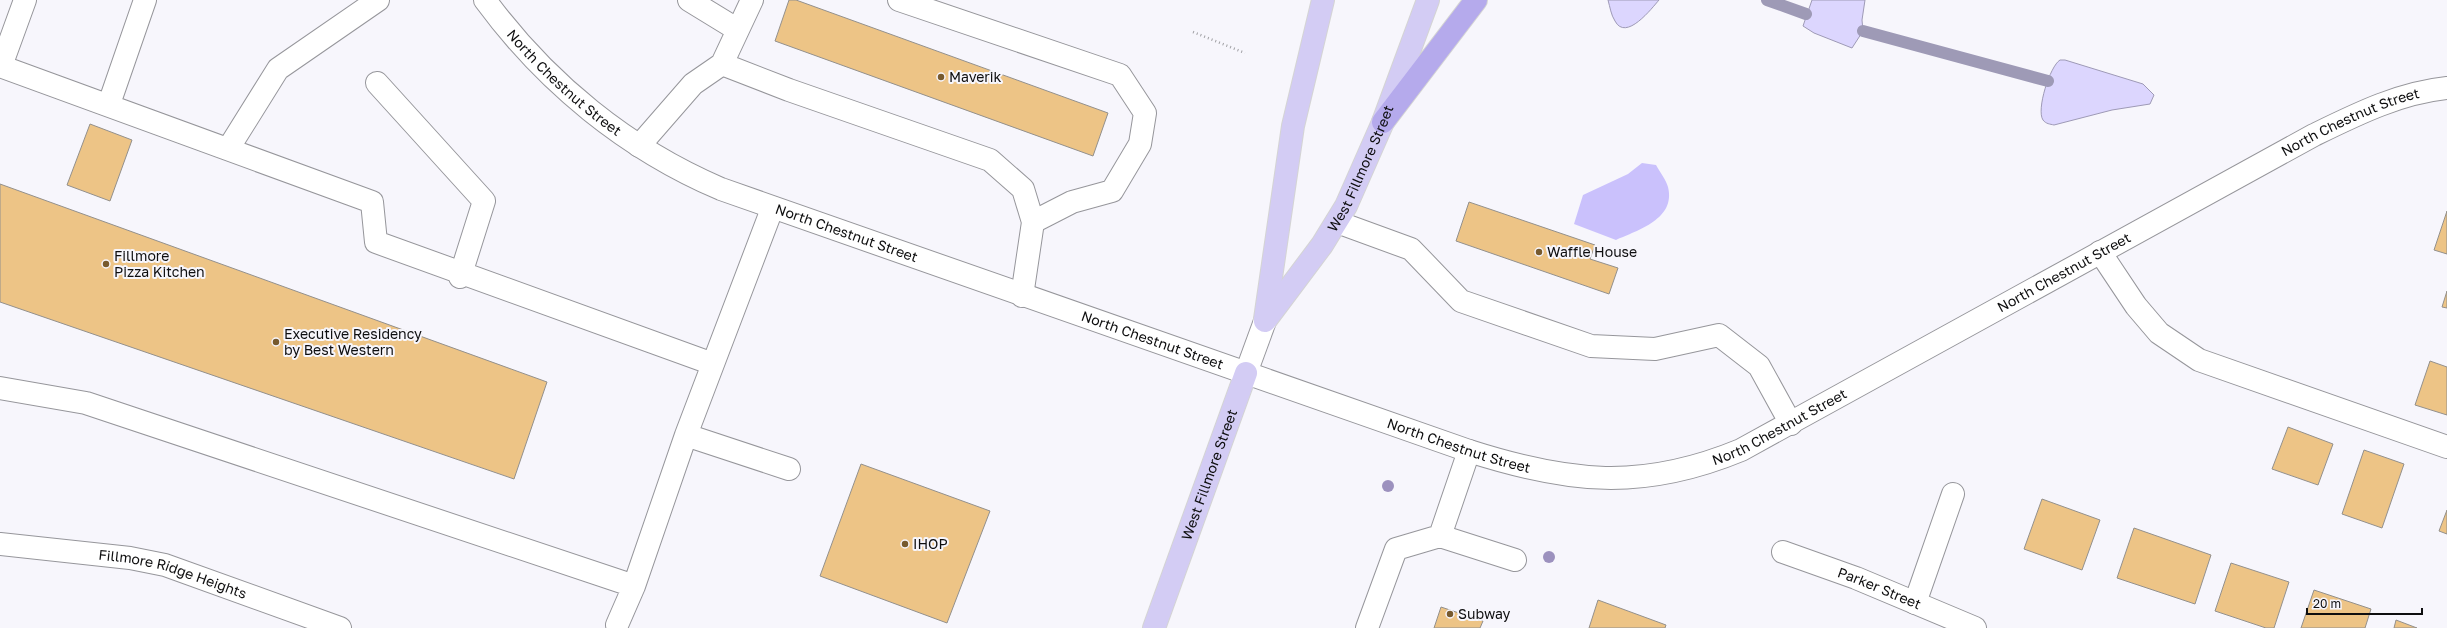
<svg xmlns="http://www.w3.org/2000/svg" width="2447" height="628" font-family="'Golos Text',sans-serif">
<rect width="100%" height="100%" fill="#f7f6fc"/>
<path fill="#cac1fc" d="M1642,163L1656,165C1660,172 1666,180 1668,187C1676,219 1638,230 1616,240L1574,224L1583,195L1628,174Z"/>
<path fill="#dcd6fe" stroke="#9e9ab6" d="M1608,0H1659C1652,8 1626,42 1615,21C1611,15 1610,7 1608,0Z
M1812,0H1865L1862,20L1863,31L1852,48L1814,33L1803,26Z
M2060,60H2065L2143,84L2154,95L2150,104L2112,110L2054,125C2050,124 2046,124 2043,120C2036,110 2050,66 2060,60Z"/>
<g fill="none" stroke-linecap="round" stroke-linejoin="round">
<path stroke="#9e9ab6" stroke-width="12" d="M1767,0L1806,14
M1863,31L2048,81"/>
</g>
<path fill="#edc486" stroke="#93908c" d="M789,0H796L1108,113L1093,156L775,41Z
M90,124L132,140L110,201L67,185Z
M0,184L547,382L514,479L0,302Z
M1469,202L1595,245L1590,259L1618,268L1609,294L1456,241Z
M2447,211V254L2434,250Z
M2447,291V308L2442,307Z
M2430,361L2447,367V415L2415,405Z
M2288,427L2333,444L2318,485L2272,469Z
M2364,450L2404,464L2382,528L2342,514Z
M861,464L990,511L947,623L820,576Z
M2042,499L2100,520L2082,570L2024,549Z
M2447,510V534L2439,531Z
M2134,528L2211,555L2195,604L2117,578Z
M2231,563L2289,582L2274,628H2266L2215,611Z
M2314,590L2371,609L2365,628H2301Z
M1598,600L1666,625L1665,628H1589Z
M1441,607L1483,621L1480,628H1434Z
M2396,620L2417,628H2394Z"/>
<g fill="none" stroke-linecap="round" stroke-linejoin="round">
<g stroke="#96969b" stroke-width="24">
<path id="lane" d="M689,0L738,30
M899,0L1120,75L1145,113L1140,144L1112,191L1072,202L1033,222
M722,64L752,0
M0,66L372,202L376,242L713,364
M1,66L25,0
M377,83L484,201L460,277
M109,104L145,0
M639,146L693,84L722,64L789,90L990,160L1023,189L1033,222L1022,296
M228,149L278,69L378,0
M1337,222L1411,249L1461,301L1591,346L1655,349L1719,335L1759,366L1791,424
M2100,252L2136,306L2159,333L2199,360L2447,447
M0,388L86,403L634,586
M686,435L789,469
M1440,536L1515,560
M1915,603L1953,494
M617,625L634,586L686,435L772,209
M1367,628L1396,549L1440,536L1469,451"/>
</g>
<g stroke="#96969b" stroke-width="24">
<g id="street">
<path id="s1" d="M0,544L130,558L165,565L340,628"/>
<path id="s2" d="M1783,552L1856,578L1975,628"/>
</g>
</g>
<g stroke="#96969b" stroke-width="24">
<g id="secondary">
<path id="s3" d="M485,0C546,83 627,149 721,189L1469,451C1569,483 1642,491 1741,450L2314,135C2357,114 2399,93 2447,88"/>
<path d="M1246,373L1265,321"/>
</g>
</g>
<g stroke="#d4d4d4" stroke-width="24">
<g id="primary">
<path d="M1265,319L1293,126L1323,0"/>
<path id="s4" d="M1265,321L1322,245L1346,206L1383,122L1428,0"/>
<path id="s5" d="M1154,628L1246,373"/>
</g>
</g>
<g stroke="#d4d4d4" stroke-width="24">
<path id="highway" d="M1383,122L1476,0"/>
</g>
<path stroke="#a0a0a4" stroke-width="2.5" stroke-dasharray="1 3" stroke-linecap="butt" d="M1193,32L1245,53"/>
<use href="#lane" stroke="#fff" stroke-width="22"/>
<use href="#street" stroke="#fff" stroke-width="22"/>
<use href="#secondary" stroke="#fff" stroke-width="22"/>
<use href="#primary" stroke="#d3ccf4" stroke-width="22"/>
<use href="#highway" stroke="#b5aaec" stroke-width="22"/>
</g>
<g fill="#9c91be">
<circle cx="1388" cy="486" r="6"/>
<circle cx="1549" cy="557" r="6"/>
</g>
<g fill="#775a2e" stroke="#f7f6fc" stroke-width="1.5">
<circle cx="941" cy="77" r="4"/>
<circle cx="1539" cy="252" r="4"/>
<circle cx="106" cy="264" r="4"/>
<circle cx="276" cy="342" r="4"/>
<circle cx="905" cy="544" r="4"/>
<circle cx="1450" cy="614" r="4"/>
</g>
<g text-anchor="middle" stroke-width="4" stroke-linejoin="round" paint-order="stroke">
<g font-size="14" fill="#0e0e0f" stroke="#f7f6fc" text-anchor="start">
<text x="949" y="82">Maverik</text>
<text x="1547" y="257">Waffle House</text>
<text x="114" y="261">Fillmore<tspan x="114" dy="16">Pizza Kitchen</tspan></text>
<text x="284" y="339">Executive Residency<tspan x="284" dy="16">by Best Western</tspan></text>
<text x="913" y="549">IHOP</text>
<text x="1458" y="619">Subway</text>
</g>
<g font-size="14" fill="#0e0e0f" stroke="#f7f6fc">
<text dy="5" stroke="none"><textPath href="#s3" startOffset="115">North Chestnut Street</textPath></text>
<text dy="5" stroke="none"><textPath href="#s3" startOffset="2070">North Chestnut Street</textPath></text>
<text dy="5" stroke="none"><textPath href="#s4" startOffset="181">West Fillmore Street</textPath></text>
<text dy="5" stroke="none"><textPath href="#s3" startOffset="439">North Chestnut Street</textPath></text>
<text dy="5" stroke="none"><textPath href="#s3" startOffset="1746">North Chestnut Street</textPath></text>
<text dy="5" stroke="none"><textPath href="#s3" startOffset="763">North Chestnut Street</textPath></text>
<text dy="5" stroke="none"><textPath href="#s3" startOffset="1422">North Chestnut Street</textPath></text>
<text dy="5" stroke="none"><textPath href="#s3" startOffset="1087">North Chestnut Street</textPath></text>
<text dy="5" stroke="none"><textPath href="#s5" startOffset="163">West Fillmore Street</textPath></text>
<text dy="5" stroke="none"><textPath href="#s1" startOffset="176">Fillmore Ridge Heights</textPath></text>
<text dy="5" stroke="none"><textPath href="#s2" startOffset="103">Parker Street</textPath></text>
</g>
</g>
<path d="M2307 608v6h115v-6" fill="none" stroke="#0e0e0f" stroke-width="2"/>
<text x="2313" y="608" font-size="12" fill="#0e0e0f" stroke="#f7f6fc" stroke-width="3" paint-order="stroke">20 m</text>
</svg>
